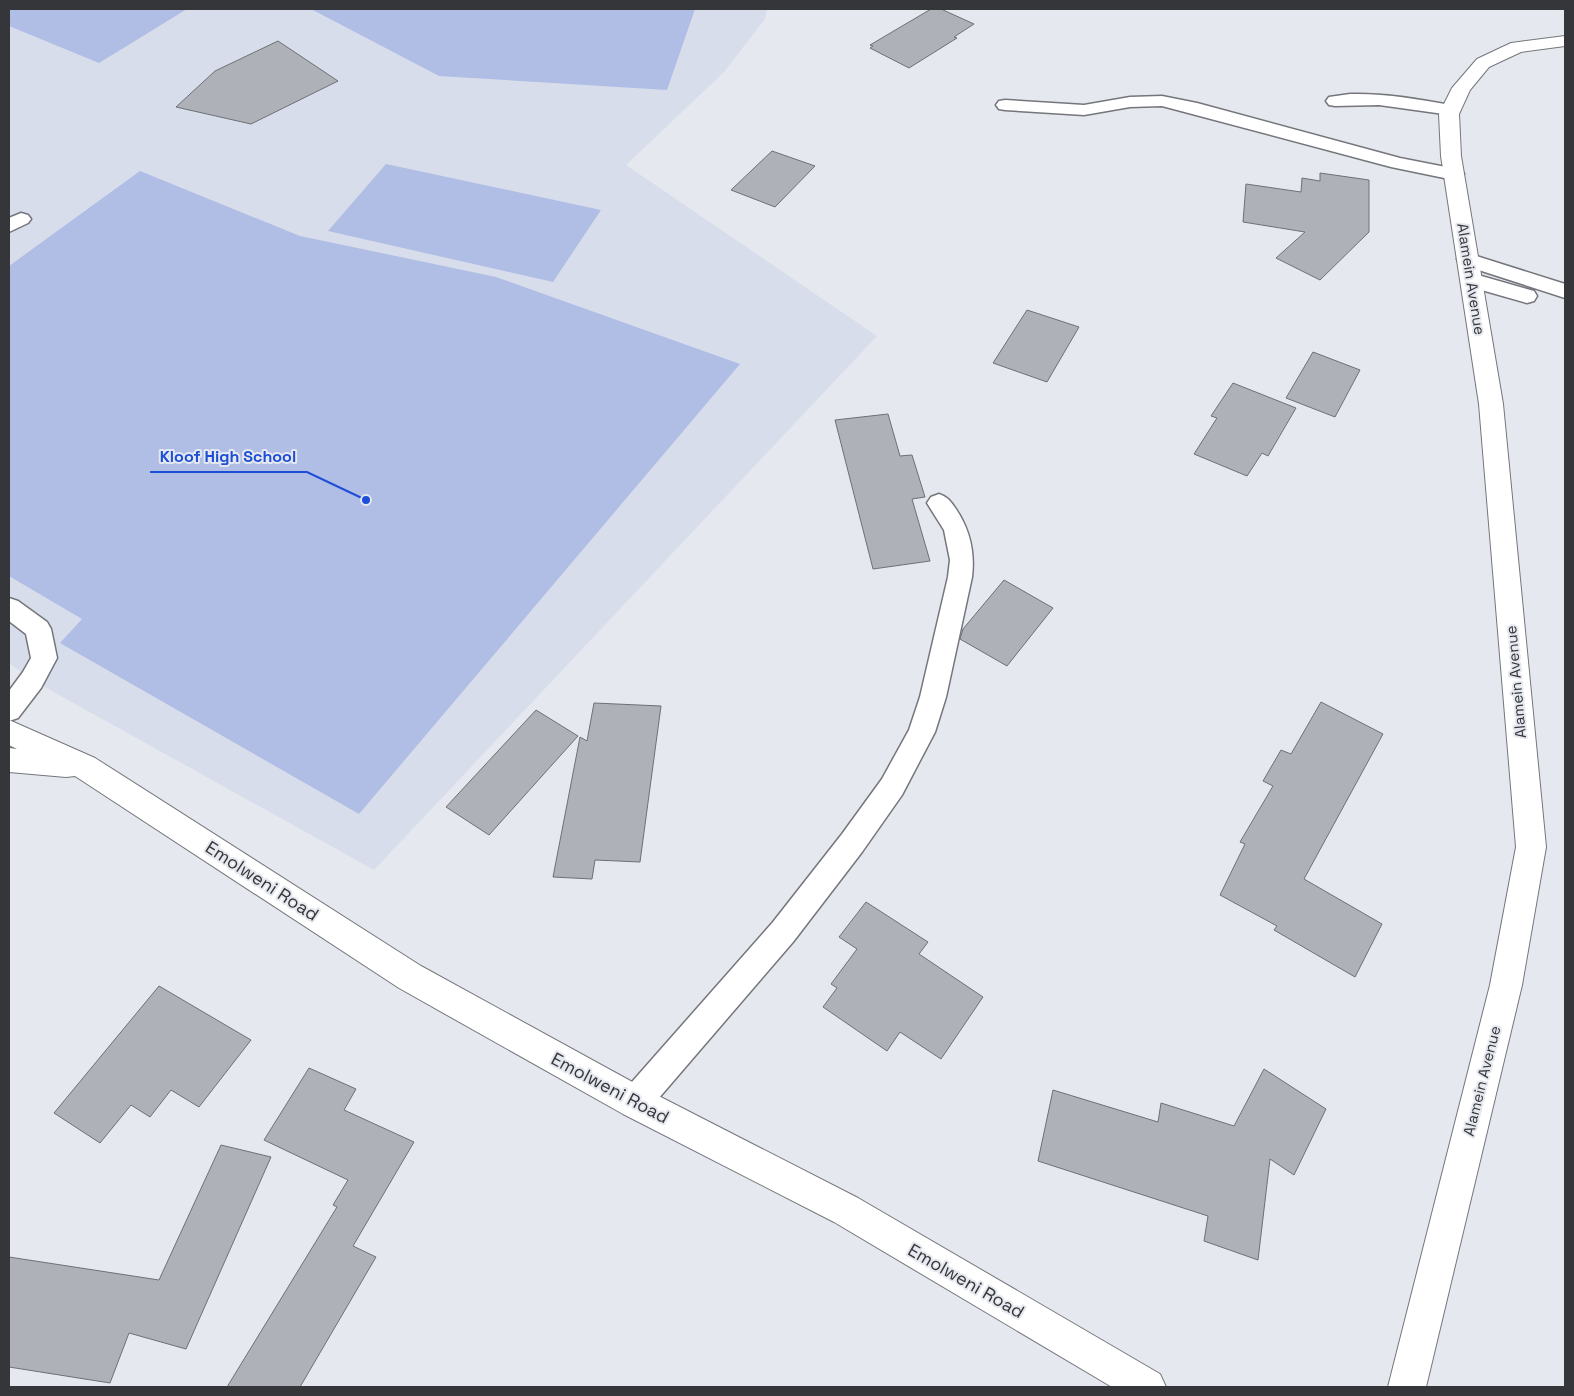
<svg xmlns="http://www.w3.org/2000/svg" width="1574" height="1396" font-family="'Space Grotesk',sans-serif">
<rect width="100%" height="100%" fill="#e5e8ee"/>
<path fill="#d8ddeb" d="M9,9H767L765,19L724,72L626,165L877,336L374,870L32,680L9,663Z"/>
<path fill="#b0bde4" d="M9,9H187L99,63L9,26Z
M311,9H695L667,90L439,76Z
M386,164L601,210L553,282L328,231Z
M140,171L300,236L496,277L740,364L359,814L60,643L82,619L9,576V266Z"/>
<path fill="#afb1b8" stroke="#6e7076" d="M931,9H941L974,24L954,37L957,38L909,68L870,48L873,46L870,45Z
M278,41L338,81L251,124L176,107L215,71Z
M772,151L815,166L775,207L731,190Z
M1320,173L1369,180V232L1320,280L1276,258L1305,232L1243,222L1246,184L1301,192L1302,178L1320,181Z
M1027,310L1079,327L1047,382L993,363Z
M1313,352L1360,370L1335,417L1286,398Z
M1233,383L1296,408L1268,456L1262,453L1247,476L1194,454L1217,418L1211,416Z
M888,414L900,456L912,455L925,497L912,499L930,561L873,569L835,420Z
M1004,580L1053,608L1007,666L960,639L963,629Z
M1321,702L1383,734L1304,879L1382,924L1355,977L1274,930L1277,926L1220,895L1245,844L1240,842L1273,786L1263,781L1281,750L1291,754Z
M594,703L661,706L640,862L595,860L592,879L553,877L580,737L587,741Z
M536,710L578,736L489,835L446,807Z
M866,902L928,942L919,954L983,997L941,1059L900,1032L887,1051L823,1007L837,988L831,984L857,949L839,937Z
M159,986L251,1040L199,1107L171,1090L150,1117L131,1105L100,1143L54,1113Z
M309,1068L356,1089L344,1110L414,1142L353,1246L376,1257L300,1387H227L337,1207L333,1205L348,1180L264,1140Z
M1264,1069L1326,1109L1294,1175L1270,1159L1258,1260L1204,1241L1208,1216L1038,1161L1053,1090L1158,1122L1161,1103L1234,1126Z
M221,1145L271,1157L186,1349L129,1333L110,1383L9,1367V1257L159,1280Z"/>
<g fill="none" stroke-linecap="round" stroke-linejoin="round">
<g stroke="#74767c" stroke-width="3">
<path id="lane" d="M1350,94C1384,93 1417,99 1451,105L1457,106L1460,110L1457,114L1451,115L1379,105L1335,106L1329,105L1326,101L1329,97Z
M1162,96L1197,103L1400,158L1461,170L1464,174L1461,178L1454,180L1391,167L1162,106L1130,107L1084,115L1005,110L999,109L996,105L999,101L1005,100L1084,105L1130,97Z
M21,213L28,215L31,219L28,223L9,232V218Z
M1467,253L1565,284V298L1460,264L1457,259L1460,254Z
M1471,273L1534,291L1537,296L1534,301L1527,303L1464,285L1461,280L1464,275Z
M939,494C948,497 951,502 956,509C970,530 975,552 972,577L946,697L935,732L902,795L862,852L793,942L646,1113L635,1118L624,1113L619,1102L624,1091L773,922L842,834L882,779L909,730L920,697L948,577L950,560L944,530L927,503L931,497Z
M9,598L18,601L47,622L51,629L57,658L41,688L18,718L9,721V691L23,672L31,658L26,634L9,621Z"/>
</g>
<g stroke="#74767c" stroke-width="2">
<path id="street" d="M1565,36V46L1521,52L1489,67L1470,90L1459,114L1461,156L1503,404L1546,847L1522,985L1426,1387H1388L1490,985L1516,847L1479,404L1441,156L1439,114L1452,88L1477,59L1511,43Z
M9,720L95,758L421,966L647,1090L858,1198L1160,1374L1166,1387H1112L834,1222L623,1114L399,988L75,776L66,777L9,772V748L17,749L9,745Z"/>
</g>
<use href="#lane" fill="#fff" fill-rule="evenodd"/>
<use href="#street" fill="#fff" fill-rule="evenodd"/>
</g>
<g text-anchor="middle" stroke-width="4" stroke-linejoin="round" paint-order="stroke">
<g font-size="15" fill="#353639" stroke="#e5e8ee">
<text transform="translate(1471 279) rotate(81)" y="5">Alamein Avenue</text>
<text transform="translate(1516 682) rotate(-95)" y="5">Alamein Avenue</text>
<text transform="translate(1482 1081) rotate(-76)" y="5">Alamein Avenue</text>
</g>
<g font-size="18" fill="#353639" stroke="#e5e8ee">
<text transform="translate(262 881) rotate(33)" y="6">Emolweni Road</text>
<text transform="translate(610 1088) rotate(28)" y="6">Emolweni Road</text>
<text transform="translate(966 1281) rotate(30)" y="6">Emolweni Road</text>
</g>
</g>
<path fill="none" stroke="#1d4ed8" stroke-width="2" d="M366 500L307 472H150"/>
<circle fill="#1d4ed8" stroke="#e5e8ee" stroke-width="2" cx="366" cy="500" r="5"/>
<g font-size="16" text-anchor="middle" font-weight="bold" fill="#1d4ed8" stroke="#e5e8ee" stroke-width="4" stroke-linejoin="round" paint-order="stroke">
<text x="228" y="462">Kloof High School</text>
</g>
<rect width="1574" height="1396" fill="none" stroke="#353639" stroke-width="20"/>
</svg>
